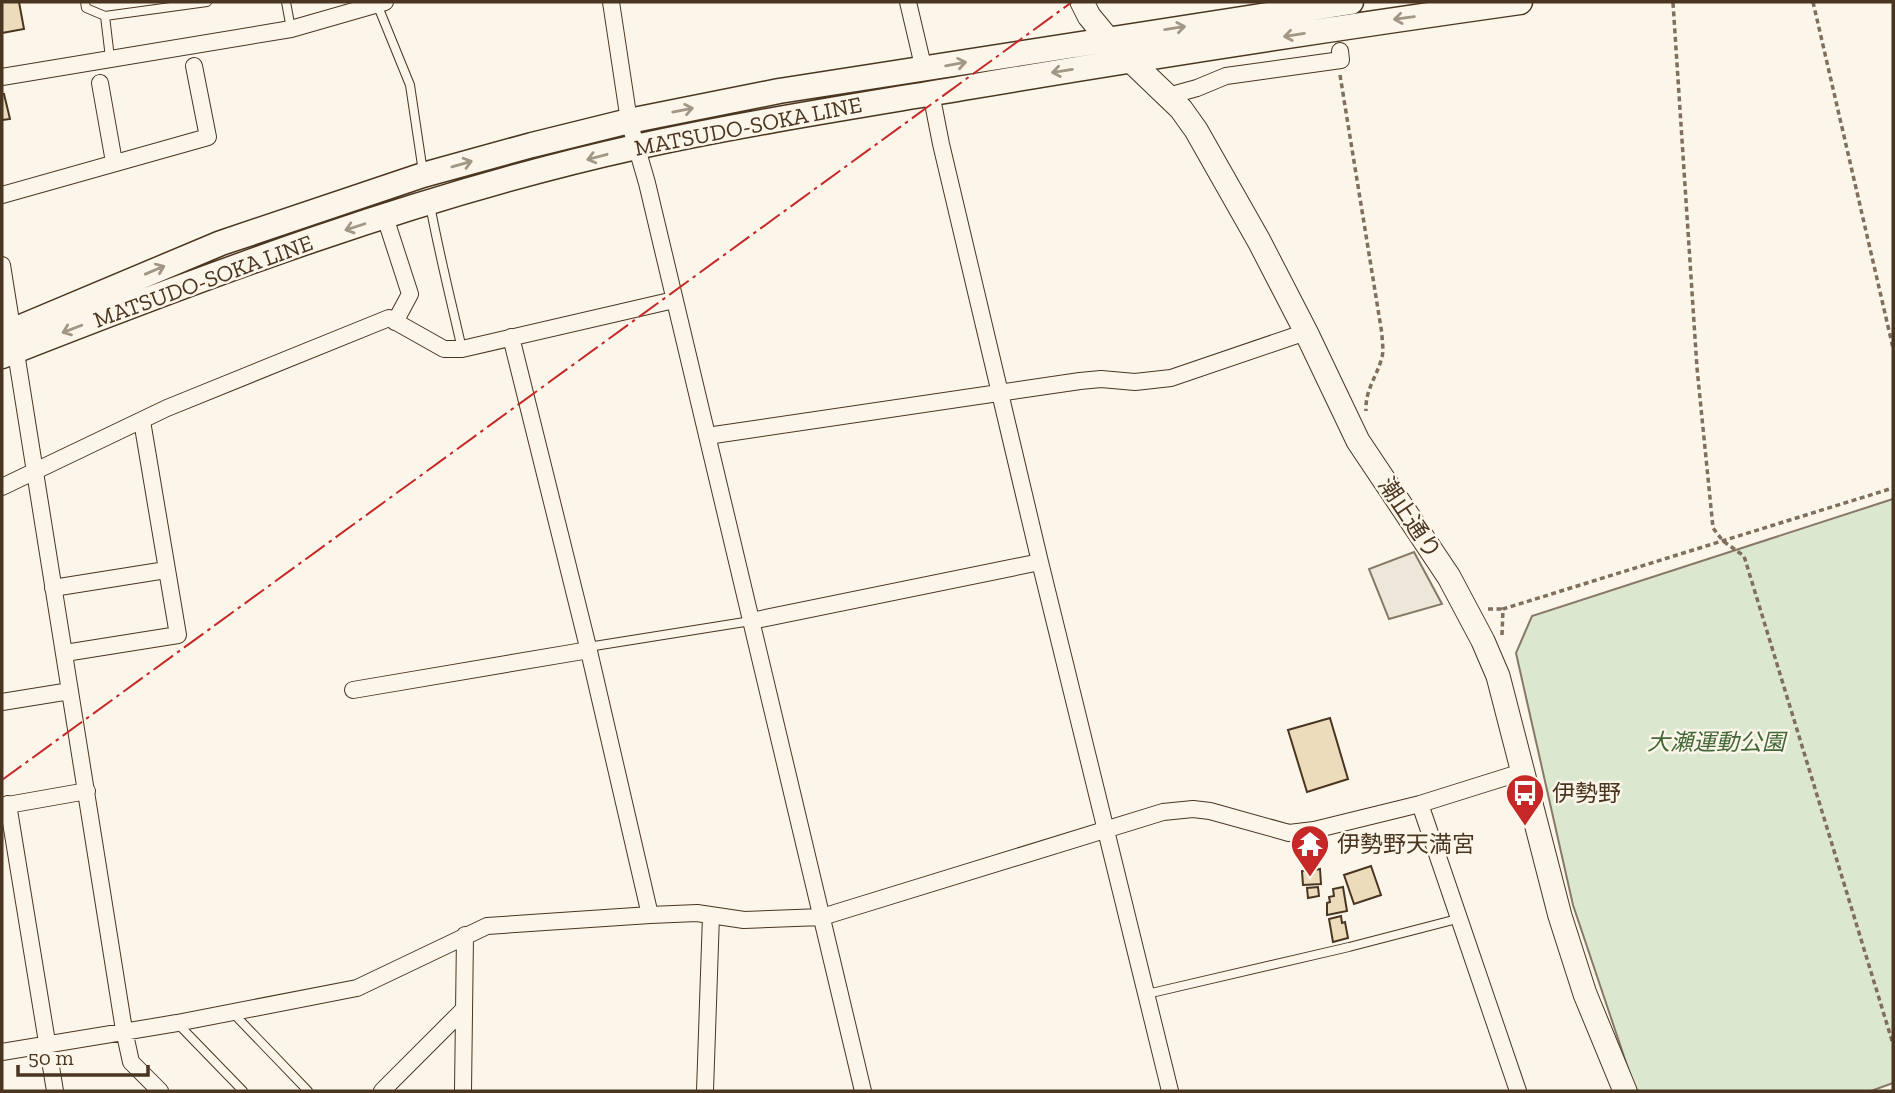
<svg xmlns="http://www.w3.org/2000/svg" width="1895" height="1093" font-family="'Zilla Slab','Noto Sans JP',serif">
<rect width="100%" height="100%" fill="#fbf6e9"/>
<path fill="#dce7d0" stroke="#887966" stroke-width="2" d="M1893,499V1083L1871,1091H1639L1635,1089L1573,905L1516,653L1532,616Z"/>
<path fill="#ede7d9" stroke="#887966" stroke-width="2" d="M1414,552L1442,604L1389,619L1369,569Z"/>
<path fill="#ecdcbc" stroke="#4a3520" stroke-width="2" d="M2,2H19L24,29L2,33Z
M2,94H4L10,119L2,120Z
M1330,718L1348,779L1307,792L1288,730Z
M1315,865V870L1320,869L1321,884L1303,885L1302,871L1307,870L1306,866Z
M1371,866L1381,895L1354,904L1344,875Z
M1318,887L1319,896L1308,898L1307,888Z
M1343,887L1347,911L1327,915V903L1330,902L1329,897L1334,896L1333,889Z
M1341,916L1342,923L1345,922L1348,938L1333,942L1329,919Z"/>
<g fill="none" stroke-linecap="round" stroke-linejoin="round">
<g stroke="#4a3520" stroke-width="10">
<path id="lane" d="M85,2L86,8L105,16
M286,2L291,29
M377,4L410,85L423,172
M110,58L105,16L207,2
M430,205C439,253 451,301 462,349
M588,647L751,621
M1147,994L1349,947L1457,919
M232,1012L308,1091
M177,1023L243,1091"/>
</g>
<g stroke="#4a3520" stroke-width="18">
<path id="street" d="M611,2L629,121L647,183L863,1091
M908,2L924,70
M2,77L291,29L385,2
M100,83L114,162
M931,93L941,144L1040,562L1170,1091
M1168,96L1197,88L1226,76L1341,60L1340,51
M2,195L208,137L194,66
M385,217L410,294L395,322
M2,265L124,1030L131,1062L160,1091
M511,337L588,647L650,915
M707,436L1080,381L1101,379L1135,382L1171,378L1306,332
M2,487L167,408L389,318L444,349H462L674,300
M53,588L166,570
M751,621L1040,562
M65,653L178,635L142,421
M353,690L589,650
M2,702L70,691
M8,804L55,1091
M1420,804L1518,1091
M2,806L87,791
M2,1052L177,1023L357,988L487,926L650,915L697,913L744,920L822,917L1163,812L1193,809L1210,811L1289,833L1314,830L1420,804L1522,772
M382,1091L464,1009
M463,1091L465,935
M705,1091L711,915"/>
</g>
<g stroke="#4a3520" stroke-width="25">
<path id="secondary" d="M1082,2L1089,16L1108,39L1181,109L1196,130L1259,241L1306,332L1358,441L1449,577L1483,641L1498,676L1560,916L1585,994L1625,1091"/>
</g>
<g stroke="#4a3520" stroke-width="27">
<path id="primary" d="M2,335L221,243L423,175L532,145L629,121L779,91L1351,2
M2,356C208,275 419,195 636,147C746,123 857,106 969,87C1152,56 1336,28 1520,2"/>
</g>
<path stroke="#7f6f5c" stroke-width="3.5" stroke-dasharray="5 3.5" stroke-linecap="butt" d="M1813,2L1893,348
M1673,3L1697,368L1713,528L1723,541L1744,556L1893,1044
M1340,75L1382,334C1382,342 1384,350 1382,357C1377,377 1365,389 1366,411
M1488,609H1503
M1502,635L1503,609L1893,488
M1307,847L1309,862"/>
<use href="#lane" stroke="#fbf6e9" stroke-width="8"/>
<use href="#street" stroke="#fbf6e9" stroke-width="16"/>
<use href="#secondary" stroke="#fbf6e9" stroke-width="23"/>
<use href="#primary" stroke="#fbf6e9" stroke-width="24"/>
<path stroke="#c62828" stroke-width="2" stroke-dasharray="24 5 3.5 5" stroke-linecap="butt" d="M2,780L1072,2"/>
</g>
<defs><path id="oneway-shaft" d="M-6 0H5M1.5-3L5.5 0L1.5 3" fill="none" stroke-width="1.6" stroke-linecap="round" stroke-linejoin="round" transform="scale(1.75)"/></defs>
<g stroke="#a29684">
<use href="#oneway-shaft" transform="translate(1404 18) rotate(172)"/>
<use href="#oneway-shaft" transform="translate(1175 28) rotate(-9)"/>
<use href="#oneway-shaft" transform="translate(1294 35) rotate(171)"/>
<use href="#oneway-shaft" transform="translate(956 64) rotate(-10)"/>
<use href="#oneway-shaft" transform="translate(1062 71) rotate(171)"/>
<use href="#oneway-shaft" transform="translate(683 110) rotate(-11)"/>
<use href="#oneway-shaft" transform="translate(597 157) rotate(165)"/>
<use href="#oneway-shaft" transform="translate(462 164) rotate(-16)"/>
<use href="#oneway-shaft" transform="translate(355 227) rotate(162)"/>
<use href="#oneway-shaft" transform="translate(155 270) rotate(-23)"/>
<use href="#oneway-shaft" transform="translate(72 329) rotate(159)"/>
</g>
<defs>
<g id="bus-pin" transform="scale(2.0125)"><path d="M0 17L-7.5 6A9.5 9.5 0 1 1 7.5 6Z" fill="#c62828" stroke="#fbf6e9"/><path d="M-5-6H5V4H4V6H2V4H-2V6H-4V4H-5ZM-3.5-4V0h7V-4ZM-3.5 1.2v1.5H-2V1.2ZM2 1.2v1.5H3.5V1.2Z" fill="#fff"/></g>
<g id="temple-pin" transform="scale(2.0125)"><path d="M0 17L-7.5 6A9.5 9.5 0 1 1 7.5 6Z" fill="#c62828" stroke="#fbf6e9"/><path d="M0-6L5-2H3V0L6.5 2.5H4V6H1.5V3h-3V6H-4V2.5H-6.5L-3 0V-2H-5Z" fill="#fff"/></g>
</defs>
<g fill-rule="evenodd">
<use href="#bus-pin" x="1525" y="793"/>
<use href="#temple-pin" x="1310" y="844"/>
</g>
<g text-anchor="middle" stroke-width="5" stroke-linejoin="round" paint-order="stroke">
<g font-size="23" fill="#4a3520" stroke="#fbf6e9">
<text transform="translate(748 126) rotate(-11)" y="8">MATSUDO-SOKA LINE</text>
<text transform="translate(203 281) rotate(-20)" y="8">MATSUDO-SOKA LINE</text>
<text transform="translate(1410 518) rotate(56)" y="8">潮止通り</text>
</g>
<g font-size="23" font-style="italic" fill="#436837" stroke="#fbf6e9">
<text x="1716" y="750">大瀬運動公園</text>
</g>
<g font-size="23" fill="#4a3520" stroke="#fbf6e9" text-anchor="start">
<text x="1552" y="801">伊勢野</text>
<text x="1337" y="852">伊勢野天満宮</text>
</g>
</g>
<rect width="1895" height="1093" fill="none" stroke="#4a3520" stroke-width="7"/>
<path d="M18 1065v10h130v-10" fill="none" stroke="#4a3520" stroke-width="3.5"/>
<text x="28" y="1065" font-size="21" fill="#4a3520" stroke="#fbf6e9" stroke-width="5" paint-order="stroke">50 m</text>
</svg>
